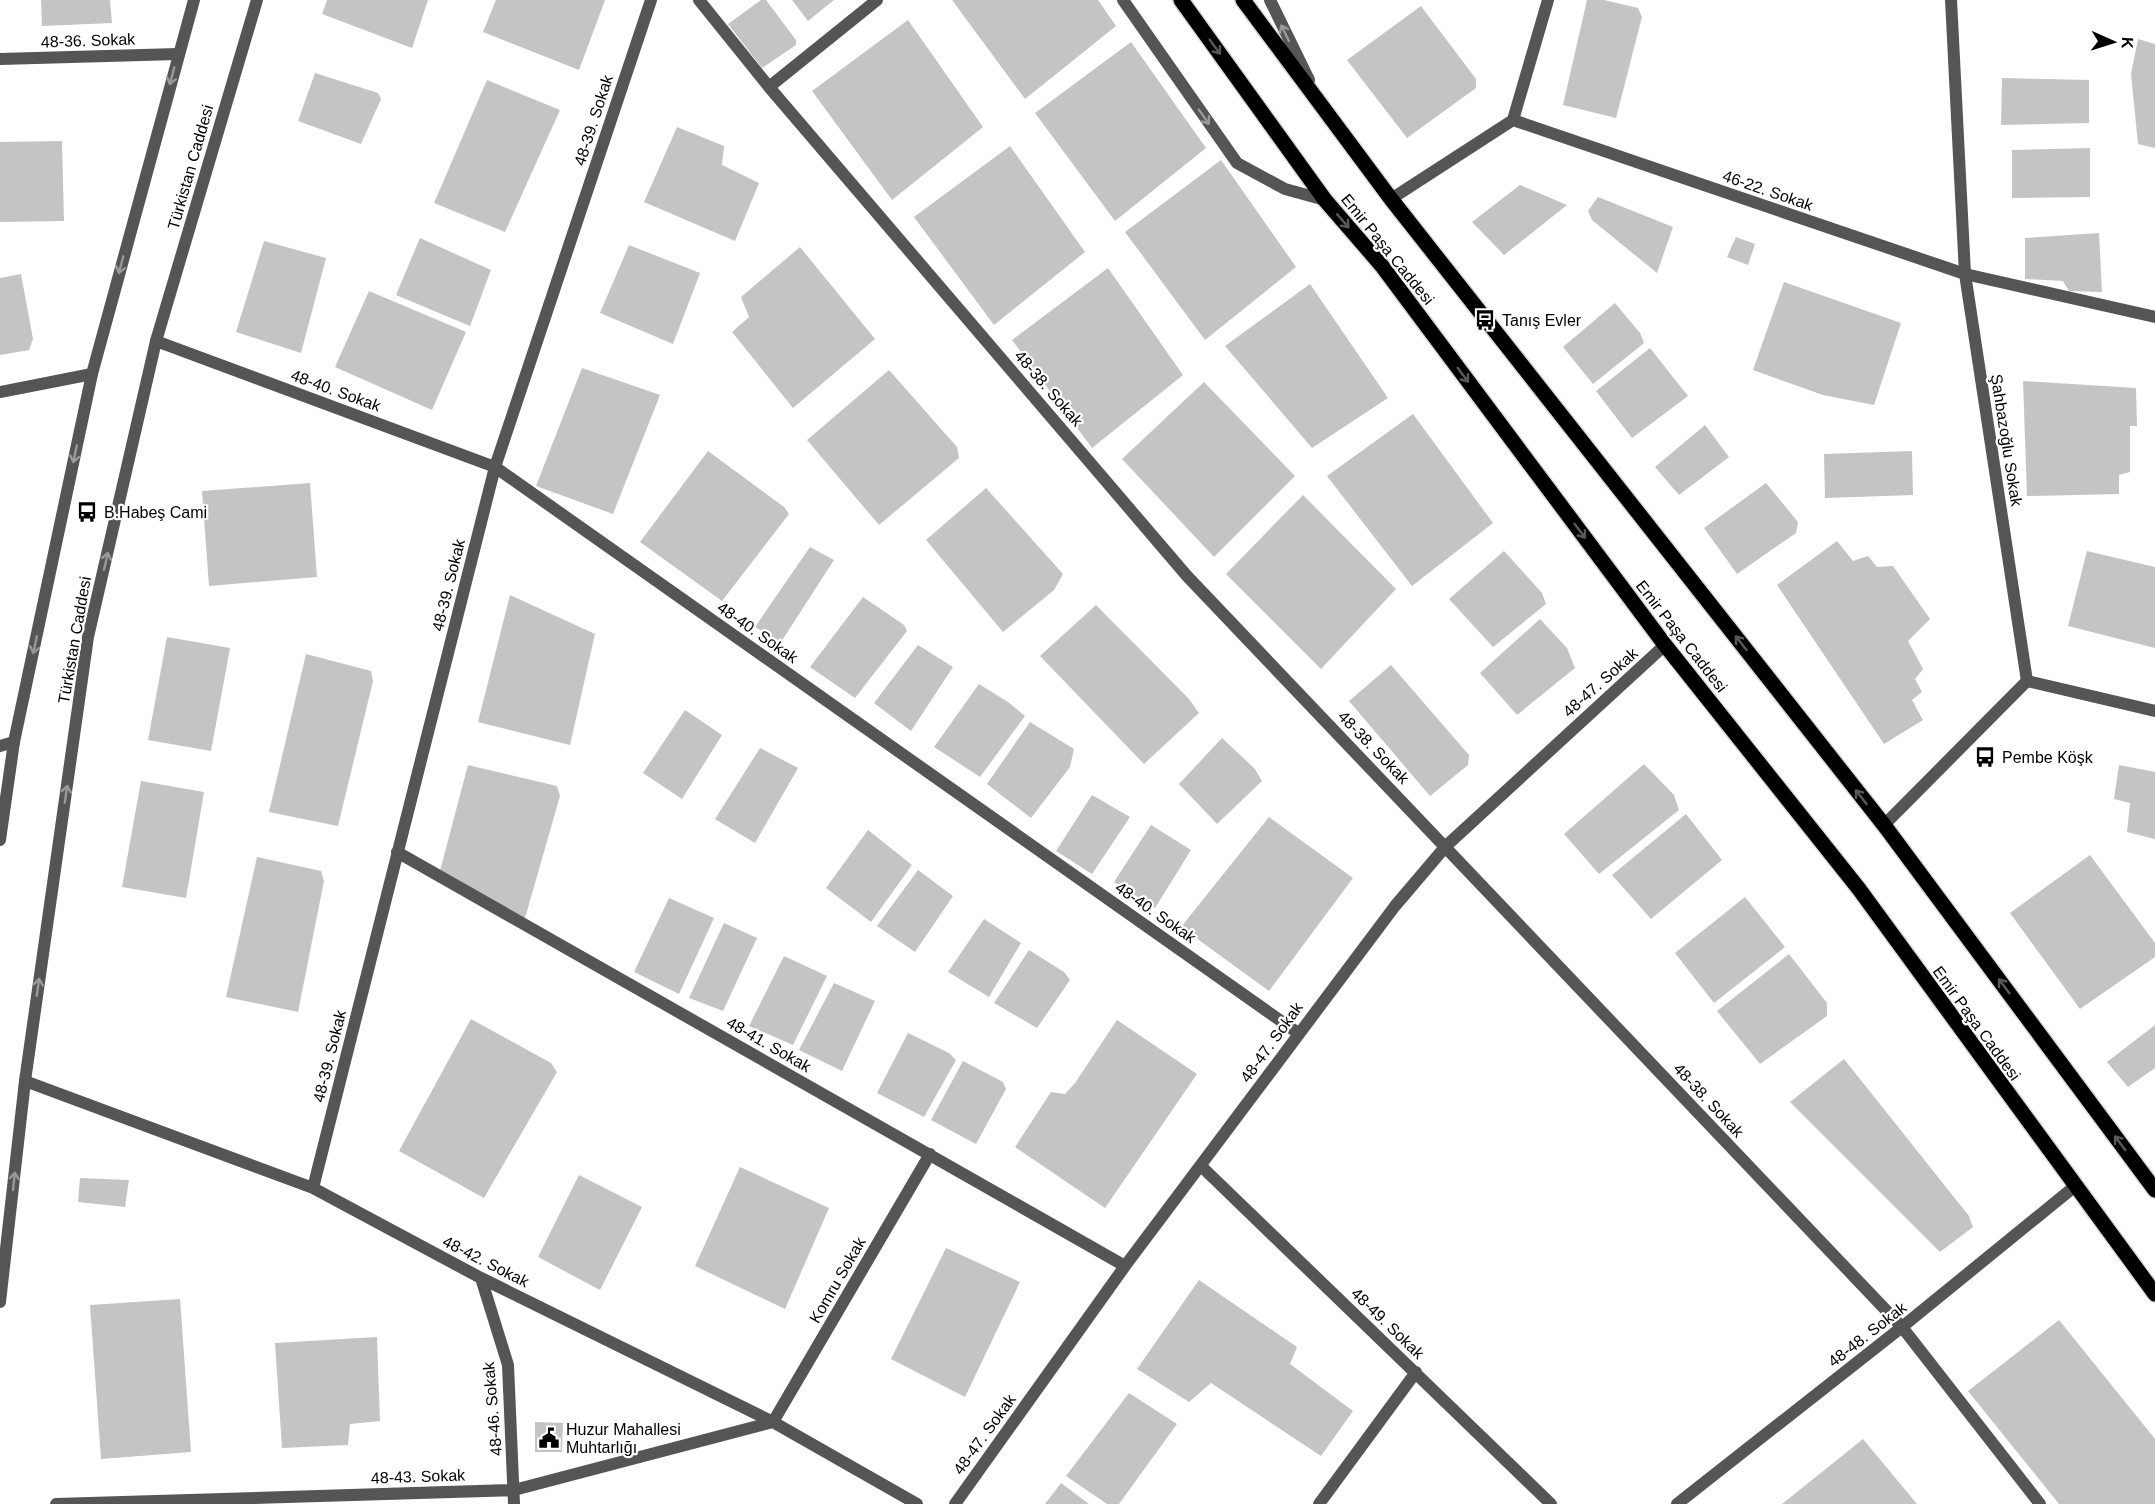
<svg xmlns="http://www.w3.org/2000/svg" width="2155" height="1504" font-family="Arial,sans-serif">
<rect width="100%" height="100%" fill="#fff"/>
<path fill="#c4c4c4" d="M41,0H110L112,23L42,26Z
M327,0H428L412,48L322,14Z
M496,0H605L579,70L483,32Z
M761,0H766L796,40V45L762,68L728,24Z
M792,0H834L808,21Z
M952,0H1098L1116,26L1025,99Z
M1587,0H1604L1638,8L1642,17L1616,118L1563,105Z
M1421,6L1476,79V88L1407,138L1347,60Z
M908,20L983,127L892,200L812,91Z
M2138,39L2155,44V148L2138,144L2131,74Z
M1131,42L1206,148L1115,221L1035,113Z
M315,73L378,93L381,99L361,144L298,121Z
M2002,78L2089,80V123L2001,125Z
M487,80L560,110L505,232L434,203Z
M677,127L724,146L722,165L759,183L735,241L644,202Z
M62,141L64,221L0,222V142Z
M1010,146L1085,252L994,325L914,217Z
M2090,148V197L2012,198V150Z
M1221,160L1296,267L1205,340L1125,232Z
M1520,185L1567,205L1504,255L1472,222Z
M1598,197L1673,227L1657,273L1592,220L1588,211Z
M2099,233L2102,292L2069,291L2063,281L2025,279V238Z
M1736,237L1755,244L1748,265L1727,257Z
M420,238L491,270L470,326L396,295Z
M264,241L326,258L301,353L236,332Z
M629,245L700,273L673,344L600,313Z
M800,247L875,339L793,408L732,332L749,317L741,297Z
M1108,268L1183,375L1092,448L1012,340Z
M21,274L33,339L29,350L0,355V278Z
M1784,282L1901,323L1874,405L1823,395L1753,370Z
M1310,284L1388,398L1312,448L1225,346Z
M369,291L466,332L432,410L335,367Z
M1615,303L1640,333L1644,343L1593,384L1563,347Z
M1650,348L1688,396L1632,438L1596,391Z
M582,368L660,395L613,514L536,486Z
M889,370L957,447L959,458L879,525L807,440Z
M2023,381L2136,388L2137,426H2130V472L2119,475V494L2027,496Z
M1204,382L1295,476L1214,557L1122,459Z
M1413,414L1493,523L1412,586L1327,476Z
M1705,425L1729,457L1679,495L1655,467Z
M708,451L784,507L789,514L722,601L640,542Z
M1912,451L1913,495L1825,498L1824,454Z
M310,483L317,577L209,586L202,491Z
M1766,483L1798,522L1796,533L1737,574L1704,528Z
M986,488L1063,574L1054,590L1003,632L926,540Z
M1303,495L1396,589L1321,669L1226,574Z
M1837,541L1853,561L1868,556L1877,567L1893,566L1930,619L1908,641L1923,669L1915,679L1922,692L1912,700L1923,720L1884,744L1777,585Z
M810,547L834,560L781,642L755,627Z
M1504,551L1542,593L1546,604L1493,647L1449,599Z
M2087,551L2155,567V648L2068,626Z
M510,595L595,634L570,745L478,722Z
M863,597L904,625L907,631L855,698L810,667Z
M1096,605L1189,699L1199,713L1144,764L1040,656Z
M1540,619L1567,648L1575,668L1517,715L1480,673Z
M167,637L230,648L211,751L148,740Z
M918,645L953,667L911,731L874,703Z
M306,654L371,671L373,681L338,826L269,812Z
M1391,665L1469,755L1468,765L1430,796L1349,701Z
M979,684L1008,702L1025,716L980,777L934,747Z
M685,710L722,735L682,799L643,773Z
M1030,722L1074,749L1070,767L1031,818L987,784Z
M1222,738L1255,769L1262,781L1217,824L1179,784Z
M760,748L798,768L755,843L715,819Z
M1644,764L1674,795L1679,810L1599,874L1564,834Z
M468,765L557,786L560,796L525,918L437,882Z
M2119,765L2155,772V839L2127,832L2130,803L2114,799Z
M141,781L204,792L186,898L122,887Z
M1092,795L1130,817L1092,874L1056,851Z
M1686,814L1722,860L1651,919L1612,875Z
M1269,817L1353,878L1269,991L1181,927Z
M1151,825L1191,850L1155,908L1114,882Z
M868,830L912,865L871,922L826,888Z
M2090,855L2155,943V957L2080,1009L2010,913Z
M257,857L321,871L324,881L298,1012L226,997Z
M918,870L953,896L915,952L877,926Z
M1745,897L1785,947L1714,1003L1675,953Z
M669,898L714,918L679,994L634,972Z
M984,919L1021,943L989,997L948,972Z
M724,923L757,938L723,1011L689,998Z
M1029,950L1064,972L1070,980L1037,1028L994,1003Z
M1789,954L1827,1003V1016L1760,1064L1717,1011Z
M784,956L827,976L793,1045L749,1026Z
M834,983L875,1001L842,1071L799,1050Z
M471,1019L551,1063L557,1072L484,1198L399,1151Z
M1117,1020L1197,1074L1105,1208L1015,1147L1051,1092L1065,1094L1075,1083Z
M2155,1025V1068L2128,1087L2107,1062Z
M908,1033L949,1053L956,1060L924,1117L877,1093Z
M1844,1059L1969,1216L1973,1227L1940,1252L1790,1102Z
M963,1061L1003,1082L1006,1089L976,1144L931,1120Z
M740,1167L829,1208L785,1309L695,1266Z
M579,1175L642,1207L600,1290L538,1257Z
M80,1178L129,1180L125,1207L78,1202Z
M946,1248L1020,1282L965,1397L891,1359Z
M1199,1280L1297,1347L1290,1364L1353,1411L1321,1456L1211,1383L1189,1402L1137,1369Z
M180,1299L191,1452L101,1459L90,1305Z
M2059,1320L2155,1439V1504H2059L1968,1391Z
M377,1337L380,1421L350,1424L348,1445L282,1448L275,1343Z
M1129,1393L1177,1424L1119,1504H1107L1066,1476Z
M535,1422L563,1423L562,1452H535Z
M1863,1439L1917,1504H1782Z
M1061,1483L1089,1504H1045Z"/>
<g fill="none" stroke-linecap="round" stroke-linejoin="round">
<g stroke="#dbdbdb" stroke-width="18">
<path id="primary" d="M1181,0L1325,200L1382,266L1665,645L1859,889L2155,1294
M1243,0L1391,199L1884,825L2155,1190"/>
</g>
<path stroke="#555" stroke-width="12" d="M699,0L769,87L1187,576L1902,1327L2040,1504
M0,59L178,54
M769,87L877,0
M1513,120L1548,0
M1391,199L1513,120L1965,274L2155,317
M156,341L495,467L1298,1033
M0,392L92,374
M2027,681L2155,711
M0,746L14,742
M1884,825L2027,681L1965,274L1951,0
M397,852L1125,1266
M25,1081L313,1188L481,1278L773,1422L917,1504
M1201,1166L1551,1504
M313,1188L495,467L651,0
M481,1278L508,1365L514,1504
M56,1504L514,1490L773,1422L930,1154
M955,1504L1125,1266L1395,906L1446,846L1665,645
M1319,1504L1416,1372
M1677,1504L1902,1327L2074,1187"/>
<path stroke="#555" stroke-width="12" d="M1123,0L1237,163L1285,189L1325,200
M1270,0L1309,80
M0,840L14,742L92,374L194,0
M0,1302L25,1081L88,637L156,341L257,0"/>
<use href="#primary" stroke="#000" stroke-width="15"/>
</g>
<defs><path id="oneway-shaft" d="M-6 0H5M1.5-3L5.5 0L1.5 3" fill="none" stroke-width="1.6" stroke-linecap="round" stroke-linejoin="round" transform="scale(1.5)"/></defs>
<g stroke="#999">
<use href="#oneway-shaft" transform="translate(1285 33) rotate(-116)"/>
<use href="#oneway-shaft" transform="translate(172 76) rotate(105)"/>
<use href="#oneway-shaft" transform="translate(1204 117) rotate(55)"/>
<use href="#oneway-shaft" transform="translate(121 265) rotate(105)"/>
<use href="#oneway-shaft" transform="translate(75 454) rotate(102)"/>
<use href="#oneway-shaft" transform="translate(106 561) rotate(-77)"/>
<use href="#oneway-shaft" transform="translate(35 645) rotate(102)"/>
<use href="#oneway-shaft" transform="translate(66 794) rotate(-82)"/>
<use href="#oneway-shaft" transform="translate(38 987) rotate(-82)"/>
<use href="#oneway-shaft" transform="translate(14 1181) rotate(-84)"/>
</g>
<g stroke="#595959">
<use href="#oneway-shaft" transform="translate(1215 47) rotate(54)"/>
<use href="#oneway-shaft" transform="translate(1343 221) rotate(49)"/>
<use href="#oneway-shaft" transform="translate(1463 375) rotate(53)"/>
<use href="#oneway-shaft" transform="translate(1580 531) rotate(53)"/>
<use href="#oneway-shaft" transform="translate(1741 643) rotate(-128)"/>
<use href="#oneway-shaft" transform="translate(1861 797) rotate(-128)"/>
<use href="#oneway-shaft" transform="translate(2004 986) rotate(-127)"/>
<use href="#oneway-shaft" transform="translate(2120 1143) rotate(-127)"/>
</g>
<defs>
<g id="bus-bare" transform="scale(1.62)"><path d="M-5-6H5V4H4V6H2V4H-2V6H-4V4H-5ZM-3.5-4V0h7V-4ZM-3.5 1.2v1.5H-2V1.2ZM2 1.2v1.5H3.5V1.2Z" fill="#000" stroke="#fff" stroke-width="2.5" paint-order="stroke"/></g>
<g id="civic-bare" transform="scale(1.62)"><path d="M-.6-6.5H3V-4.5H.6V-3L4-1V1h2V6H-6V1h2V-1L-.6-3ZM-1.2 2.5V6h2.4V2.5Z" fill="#000" stroke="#fff" stroke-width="2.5" paint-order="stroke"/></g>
</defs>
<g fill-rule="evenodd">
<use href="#bus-bare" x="1485" y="320"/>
<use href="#bus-bare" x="87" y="512"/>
<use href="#bus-bare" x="1985" y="757"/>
<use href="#civic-bare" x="549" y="1438"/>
</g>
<g text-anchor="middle" stroke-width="4.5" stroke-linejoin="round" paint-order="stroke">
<g font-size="16" fill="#000" stroke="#fff">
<text transform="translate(88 40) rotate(-2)" y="6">48-36. Sokak</text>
<text transform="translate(593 120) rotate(-72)" y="6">48-39. Sokak</text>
<text transform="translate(190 167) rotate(-74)" y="6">Türkistan Caddesi</text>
<text transform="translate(1768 190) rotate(19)" y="6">46-22. Sokak</text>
<text transform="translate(1388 249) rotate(51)" y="6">Emir Paşa Caddesi</text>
<text transform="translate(1049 388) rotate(49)" y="6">48-38. Sokak</text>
<text transform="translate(336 390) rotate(20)" y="6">48-40. Sokak</text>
<text transform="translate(2007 440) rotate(81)" y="6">Şahbazoğlu Sokak</text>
<text transform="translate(448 585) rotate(-76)" y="6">48-39. Sokak</text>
<text transform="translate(758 632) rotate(35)" y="6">48-40. Sokak</text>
<text transform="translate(1682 636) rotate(52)" y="6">Emir Paşa Caddesi</text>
<text transform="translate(74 640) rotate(-80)" y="6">Türkistan Caddesi</text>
<text transform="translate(1600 682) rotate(-42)" y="6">48-47. Sokak</text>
<text transform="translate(1374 747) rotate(46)" y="6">48-38. Sokak</text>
<text transform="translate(1156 912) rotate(35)" y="6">48-40. Sokak</text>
<text transform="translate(1977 1023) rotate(54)" y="6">Emir Paşa Caddesi</text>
<text transform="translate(1271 1042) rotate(-54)" y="6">48-47. Sokak</text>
<text transform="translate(769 1044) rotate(30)" y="6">48-41. Sokak</text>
<text transform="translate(329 1056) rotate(-76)" y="6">48-39. Sokak</text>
<text transform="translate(1709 1100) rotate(47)" y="6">48-38. Sokak</text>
<text transform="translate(486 1261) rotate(27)" y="6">48-42. Sokak</text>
<text transform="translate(837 1280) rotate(-60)" y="6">Komru Sokak</text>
<text transform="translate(1388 1323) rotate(44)" y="6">48-49. Sokak</text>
<text transform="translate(1867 1334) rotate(-38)" y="6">48-48. Sokak</text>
<text transform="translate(492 1409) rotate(-95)" y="6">48-46. Sokak</text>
<text transform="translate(984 1434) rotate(-54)" y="6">48-47. Sokak</text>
<text transform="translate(418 1476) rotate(-2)" y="6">48-43. Sokak</text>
</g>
<g font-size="16" fill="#000" stroke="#fff" text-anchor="start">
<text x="1502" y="326">Tanış Evler</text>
<text x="104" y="518">B.Habeş Cami</text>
<text x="2002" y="763">Pembe Köşk</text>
<text x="566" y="1435">Huzur Mahallesi<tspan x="566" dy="18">Muhtarlığı</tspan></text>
</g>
</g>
<g transform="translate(2113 42) rotate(93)" stroke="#ffffff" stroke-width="4.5" paint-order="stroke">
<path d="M0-4.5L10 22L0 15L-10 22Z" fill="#000000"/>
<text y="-9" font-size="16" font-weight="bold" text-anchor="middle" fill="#000000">K</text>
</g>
</svg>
